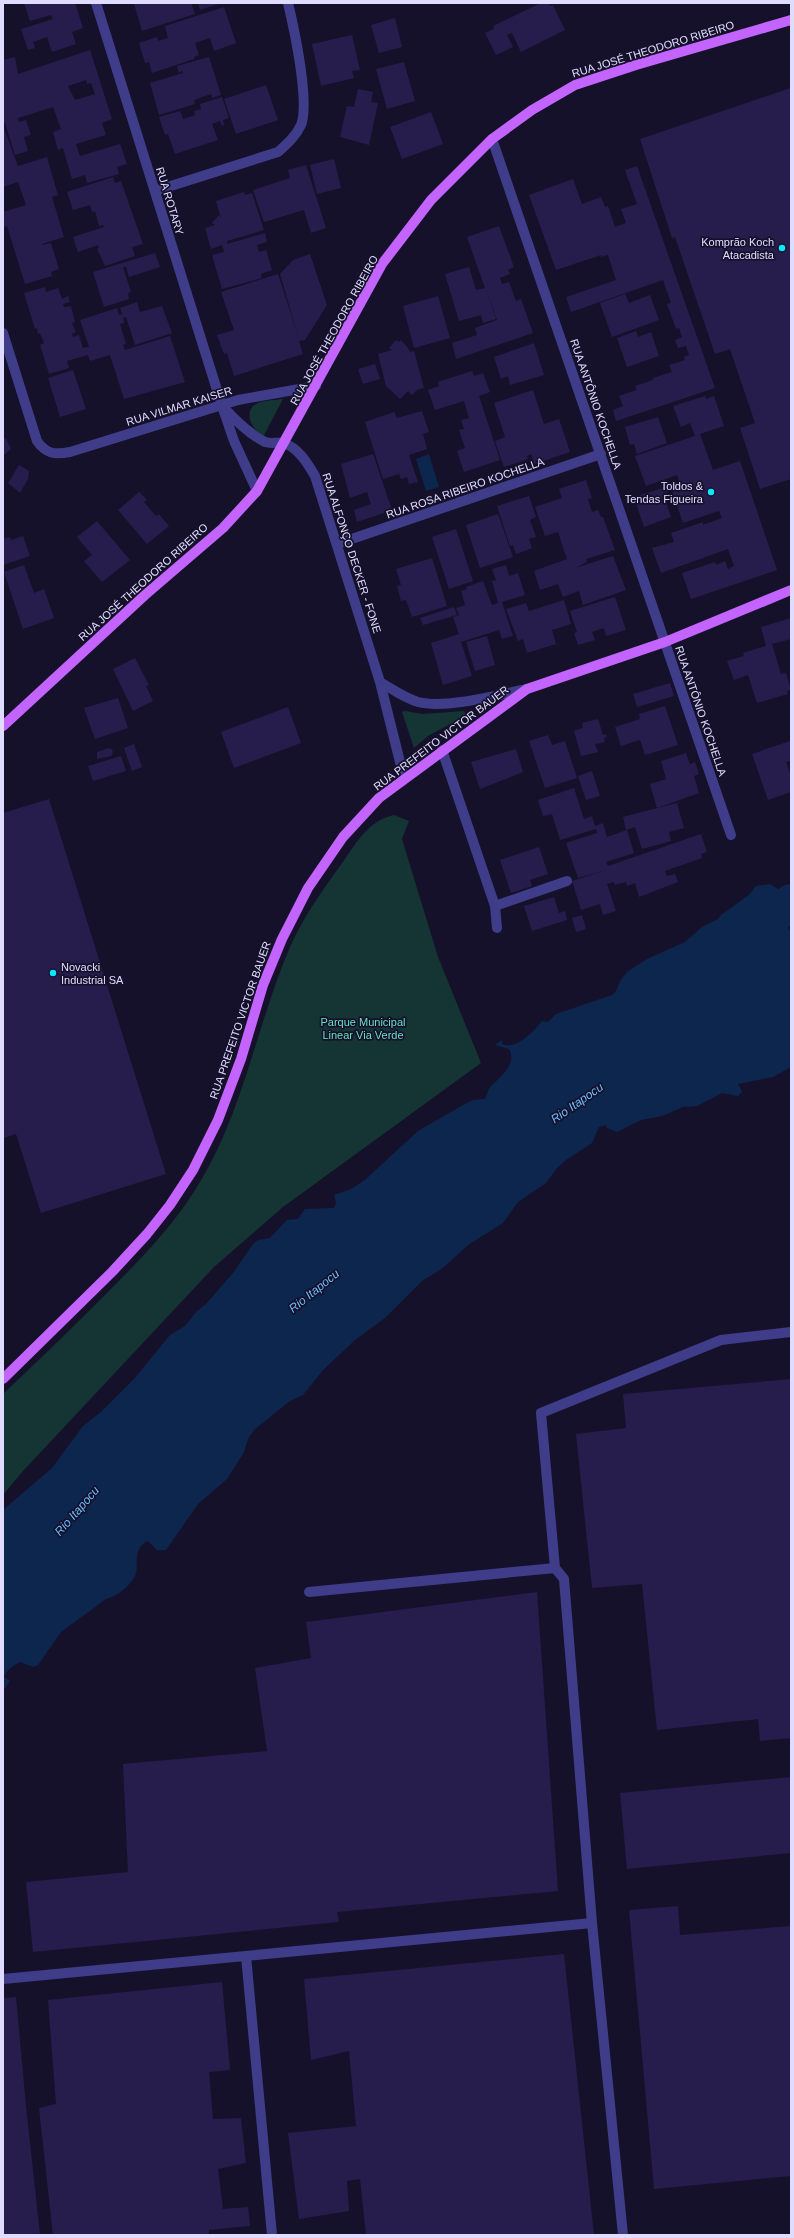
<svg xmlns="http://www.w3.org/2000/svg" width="794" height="2238" viewBox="0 0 794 2238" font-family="Helvetica,sans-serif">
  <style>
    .green { fill: #143534 }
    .water { fill: #0d264e }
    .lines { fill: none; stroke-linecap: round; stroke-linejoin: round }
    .river { stroke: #0d264e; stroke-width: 34 }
    .building { fill: #261d4c; fill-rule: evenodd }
    .minor { stroke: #3f3d8a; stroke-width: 10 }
    .major { stroke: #c364fe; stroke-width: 10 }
    .poi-dot { fill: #09e8fd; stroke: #16112b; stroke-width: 1.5 }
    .labels { text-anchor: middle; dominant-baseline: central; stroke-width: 3.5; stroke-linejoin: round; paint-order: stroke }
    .street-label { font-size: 11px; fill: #e0dcff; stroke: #16112b }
    .poi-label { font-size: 11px; fill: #e0dcff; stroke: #16112b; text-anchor: end }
    .park-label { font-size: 11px; fill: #66e0c1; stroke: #16112b }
    .water-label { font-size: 12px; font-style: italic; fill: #6bbcfe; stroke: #16112b }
  </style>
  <rect width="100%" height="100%" fill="#16112b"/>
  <path class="green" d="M283,399L263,437C253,430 241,411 258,403C265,400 276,400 283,399Z
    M405,711L423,714L464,711L467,715L428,736L414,748L402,712Z
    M394,815L409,821L402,839L438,957L481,1063L283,1207L214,1267L23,1471L3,1495V1394C36,1363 69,1331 101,1299C137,1263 174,1226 200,1182C244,1109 257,1024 290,947C304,915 325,887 345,859C359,839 369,821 394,815Z"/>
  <path class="water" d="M429,454L439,487L426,491L416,459Z
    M770,884L784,893L782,917L790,931L791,939V1067L773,1077L738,1084L742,1092L738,1096L722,1093L697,1106L683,1107L662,1116L641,1120L617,1132L607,1128L606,1125L599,1127L592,1143L566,1160L557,1168L546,1183L518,1202L503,1223L468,1245L443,1268L422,1281L385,1318L355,1340L323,1370L303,1395L290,1401L255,1429L249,1437L243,1454L227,1479L198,1504L166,1550H157L148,1541C131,1549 140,1566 135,1576C130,1586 116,1597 106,1599L61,1632L38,1665L33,1667L20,1662C14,1665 6,1670 4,1677L10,1681L3,1691V1510L52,1468L83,1426L101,1412L134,1379L170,1335L185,1326L196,1312L206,1304L233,1273L253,1244L258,1240L270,1238L287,1220L298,1219L305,1209L334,1208L336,1203L334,1195L351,1189L366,1179L418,1131L463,1105L473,1100L485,1099C487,1095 488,1090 490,1087C499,1078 518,1064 509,1049L495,1045L502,1040V1044C516,1051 534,1031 542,1021L548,1022L556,1014L612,995L616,991L620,981L627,972L647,959L685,942L702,927L718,919L721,915L749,895L756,886Z"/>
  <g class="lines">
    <path class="river" d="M750,941L791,901"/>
  </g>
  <path class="building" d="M24,3H75L83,28L72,32L76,44L52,52L47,37L33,42L35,48L28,50L21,29L53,19L51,15L30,21Z
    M137,3H191L195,14L142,31L134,4Z
    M198,3H221L200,10Z
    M541,3H549L550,6L553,5L565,30L521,52L512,33L507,35L513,47L496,55L485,33L494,29L493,26Z
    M224,7L236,43L214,51L210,38L195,43L199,55L194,57V59L152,73L149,62L145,63L139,43L157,37L158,41L168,38L165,26Z
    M395,18L402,47L379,53L371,25Z
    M352,35L360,70L352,71L354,78L321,86L312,44Z
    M90,50L112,119L102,123L106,135L76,144L80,156L120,144L127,164L117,167L119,174L87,183L85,175L72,179L63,148L58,150L53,132L61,129L53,107L18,118L19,122L26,120L31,135L24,137L28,151L15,155L5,123H3V60L15,57L18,74ZM86,80L87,84L91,83L95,94L75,100L68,86Z
    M209,57L221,95L212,98L211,94L194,100L195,104L159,115L150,83L183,73L182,71L179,73L177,66Z
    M404,62L415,101L387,109L376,69Z
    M266,85L278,120L236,134L224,99Z
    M791,88V479L760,489L740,428L755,423L730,349L715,354L675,237L672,238L640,139Z
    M358,89L373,92L371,102L378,103L369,145L340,137L347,106L354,107Z
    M222,97L229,118L223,120L224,125L222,126L220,121L212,124L218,140L175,154L168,134L165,135L159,117L180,111L183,119L195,115L194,111L201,109L200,104Z
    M431,112L443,144L402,159L390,127Z
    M3,126L18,166L47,157L58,195L52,197L64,237L42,244L43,245L51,243L59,269L51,272L52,276L25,284L7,226L3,227V212L26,205L18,182L3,187Z
    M334,159L341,188L317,194L310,165Z
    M306,165L326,228L311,233L304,210L264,222L253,190L290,178L288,170Z
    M637,166L715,388L616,421L613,410L623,406L619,396L637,390L635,386L653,380V378L672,372L669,365L685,360L684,357L689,355L686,346L678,348L675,340L682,337L679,328L676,329L667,304L671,303L663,280L571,312L566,297L616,280L608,255L601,257V255L556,270L529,195L573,179L582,204L601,197L605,207L608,206L615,227L626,223L621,209L637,204L625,170Z
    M113,177L115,183L121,181L143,244L132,247L135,256L105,266L97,249L99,248L98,245L78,252L73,237L104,227L103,225L99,226L95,211L92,212L90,205L73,210L67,192Z
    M244,192L245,195L252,193L264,230L227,241V244L265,233L267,242L257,245L259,252L266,250L272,270L261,274L262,278L222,289L212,255L224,252L222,245L211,249L205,228L215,225L212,223L219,215L221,218L216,201Z
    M499,226L514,267L508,270L510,274L500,278L502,284L509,282L516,301L521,299L533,333L456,359L452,343L477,335L475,328L497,320L486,289L496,319L483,323L481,315L459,321L445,274L469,267L476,290L485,288L467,237Z
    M155,253L160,267L129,277L126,267H123L131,292L128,293L129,299L104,307L93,272Z
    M310,254L327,305L305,340L299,341L303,354L234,376L227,353L224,354L217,335L234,330L221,292L278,274L298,336L280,274L293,260Z
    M45,287L46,292L58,288L62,299L68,296L70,302L63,304L64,307L71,306L75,322L72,323L76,332L72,334L73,337L79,335L83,348L89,347L80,320L117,308L119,315L122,314L120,308L137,302L140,312L162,306L172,333L135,345L126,317L123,318L124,323L120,324L126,344L123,345L125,350L170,336L185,382L124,399L110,355L90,361L88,355L67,361L69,368L49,374L40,345L44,343L40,333L38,334L37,328L35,329L24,293Z
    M625,294L629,303L650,295L659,320L612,337L600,303Z
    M438,296L450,338L414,348L403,306Z
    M636,331L638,337L651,332L659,356L627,367L617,338Z
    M396,340L399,342L401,340L408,348L410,352L414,351L424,388L417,390L412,395L408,391L400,399L386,386L378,354L392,350L389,348Z
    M534,343L544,375L510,385L508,376L501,379L494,357Z
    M375,364L380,379L363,384L358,369Z
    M73,370L86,409L60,417L48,378Z
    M472,371L474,376L483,373L490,392L479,396L500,460L464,472L457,451L465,448L459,430L464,429L461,420L469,418L464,401L435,410L428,390L439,386L438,382Z
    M533,390L544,424L559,419L570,452L534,464L531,454L527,456L528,459L504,467L495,441L505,437L494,403Z
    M705,396L706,399L714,396L724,426L700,434L713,470L740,461L777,570L691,599L682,573L715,562L716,565L725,561L728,569L734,566L728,549L661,573L652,548L674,542L671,533L703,522V525L722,518L719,511L683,523L670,485L679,482L677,475L646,486L635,456L695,436L690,423L681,427L673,406Z
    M422,411L429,432L423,434L427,449L409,455L418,482L409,484L407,477L401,479L399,474L383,479L365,422L394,412L397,418Z
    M658,417L667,443L637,454L634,444L630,445L625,427Z
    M6,438L11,449L3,456V439Z
    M373,454L392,510L357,522L354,510L371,504L367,492L350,498L341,464Z
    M19,465L29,471L28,479L20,493L8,483Z
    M586,480L592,498L588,499L592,512L598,510L601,517H603L615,550L586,559L587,562L575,568L613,556L626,590L583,605L579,591L563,597L558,584L540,590L534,571L567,559L558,532L545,536L535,507L562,498L559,489Z
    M666,487L668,492L663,493L671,517L644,527L634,497Z
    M139,492L147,500L144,502L156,516L159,514L169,526L147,544L118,510Z
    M529,496L536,517L530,520L536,537L529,539L532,548L516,554L513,545L510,546L497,506Z
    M498,514L513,557L480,568L466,525Z
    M97,521L130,560L102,582L84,561L92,555L77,537Z
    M456,529L473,581L449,589L432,537Z
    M23,536L30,556L3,565V539L10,537L11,540Z
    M432,558L447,606L412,617L406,600L401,601L397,586L401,585L396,569Z
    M24,565L34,593L44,589L54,618L23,629L4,572Z
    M506,565L509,576L518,573L525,595L502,602L513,636L502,639L499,630L461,642L472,676L443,685L431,643L459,634L453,617L459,615L456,608L465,605L461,591L467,589L466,587L483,581L492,605L498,603L492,581L496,580L492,569Z
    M615,597L626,630L606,636L604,628L592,632L595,640L578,645L574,633L577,632L570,611Z
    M564,600L571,624L552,630L556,644L527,653L523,639L518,641L506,609L526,603L529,611Z
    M454,607L457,615L423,625L420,618Z
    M791,618V639L772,644L781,674L786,673L791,690L787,691L788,694L757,703L748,675L734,680L727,661L744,656L743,653L766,646L761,627Z
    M487,636L495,665L475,671L466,642Z
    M135,658L149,685L146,686L153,701L133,711L113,669Z
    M670,683L674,696L637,707L633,694Z
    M118,698L128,728L95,739L84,708Z
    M665,706L678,745L645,755L640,740L621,746L615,727L640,719L639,714Z
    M288,707L301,743L234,768L221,732Z
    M598,719L603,735L606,734L607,737L604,738L605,742L595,744L598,752L581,756L574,731L583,728L582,723Z
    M548,735L552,745L565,741L577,778L545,788L529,741Z
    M790,741L791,761L786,762L791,776V792L768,800L752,754Z
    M134,744L142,767L132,771L124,748Z
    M108,748L112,749L113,753L111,756L97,759V752Z
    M516,749L523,772L480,789L471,762Z
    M686,753L690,764L695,762L699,774L694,776L699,793L657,808L650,784L666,779L661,761Z
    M121,756L126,771L93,781L88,766Z
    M592,771L600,796L586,800L578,776Z
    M574,788L584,819L592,816L595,826L603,823L607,837L627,830L634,853L606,862L608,866L701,834L707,852L701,854L702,858L665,871L667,876L675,874L678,882L639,897L635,883L627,886L626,882L615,885L614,882L607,884L616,911L603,915L600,904L581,910L572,881L609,869L578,878L566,843L597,833L596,829L560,840L552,814L543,816L538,800Z
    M49,799L166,1174L41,1213L16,1134L3,1138V813Z
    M677,803L684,828L669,832L671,841L642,849L635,827L626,830L623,817Z
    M539,847L548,874L530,880L532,886L511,893L500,860Z
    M554,897L559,913L565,911L567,920L532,931L524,906Z
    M582,915L586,929L576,932L572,918Z
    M791,1379V1738L760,1741L758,1719L657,1730L642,1584L592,1588L576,1434L626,1428L623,1394Z
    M537,1592L558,1891L337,1912L339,1922L33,1952L26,1882L128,1872L123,1764L267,1751L255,1668L311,1658L306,1622Z
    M791,1777V1853L627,1869L620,1793Z
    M678,1906L680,1935L791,1926V2176L654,2189L629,1910Z
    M564,1954L594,2235H366L360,2179L347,2181L349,2211L299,2219L288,2133L356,2126L349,2051L311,2060L304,1979Z
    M222,1982L230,2070L209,2072L213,2119L241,2118L246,2163L218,2169L223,2209L248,2207L250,2226L209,2230V2235H53L39,2108L56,2104L48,2000Z
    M16,1997L26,2106L40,2235H3V1998Z"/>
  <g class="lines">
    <path class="minor" d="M96,3L222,406L234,441L257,491
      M492,139L731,835
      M155,191L278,152C287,144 296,136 301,125C310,102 294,28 288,3
      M3,333L37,441C46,454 55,455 70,452L238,400L316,386
      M224,408C236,421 249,434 265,442C271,444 277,442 283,443C298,447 308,464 315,476L380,682L404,778
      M337,544L601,454
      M380,682C392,689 404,698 418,702C447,709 497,695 527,689
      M442,750L495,906L497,928
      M495,906L567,881
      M555,1568L541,1413L721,1340L791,1332
      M309,1592L555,1568L564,1579L592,1923L623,2235
      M246,1956L272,2235
      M3,1979L592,1923"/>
    <path class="major" d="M3,726L145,595L223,528L257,491L382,264L431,200L492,139L532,110L575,85L636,65L791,20
      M3,1379L112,1272L147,1234L170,1205L193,1170L218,1120L241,1059L263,985L282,939L308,888L343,837L379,798L527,689L665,642L791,590"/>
  </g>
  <g class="poi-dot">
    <circle cx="782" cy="248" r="4"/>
    <circle cx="711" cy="492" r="4"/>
    <circle cx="53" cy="973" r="4"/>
  </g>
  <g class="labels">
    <g class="street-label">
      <text transform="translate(653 49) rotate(-17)">RUA JOSÉ THEODORO RIBEIRO</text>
      <text transform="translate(170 201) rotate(73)">RUA ROTARY</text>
      <text transform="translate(334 330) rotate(-61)">RUA JOSÉ THEODORO RIBEIRO</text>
      <text transform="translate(596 404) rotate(71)">RUA ANTÔNIO KOCHELLA</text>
      <text transform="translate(179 406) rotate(-17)">RUA VILMAR KAISER</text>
      <text transform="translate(465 488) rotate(-19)">RUA ROSA RIBEIRO KOCHELLA</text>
      <text transform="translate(352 553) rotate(72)">RUA ALFONÇO DECKER - FONE</text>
      <text transform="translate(143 582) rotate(-42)">RUA JOSÉ THEODORO RIBEIRO</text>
      <text transform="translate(701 711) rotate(71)">RUA ANTÔNIO KOCHELLA</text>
      <text transform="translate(441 738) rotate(-37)">RUA PREFEITO VICTOR BAUER</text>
      <text transform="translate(240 1020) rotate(-71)">RUA PREFEITO VICTOR BAUER</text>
    </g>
    <g class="poi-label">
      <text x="774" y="242">Komprão Koch<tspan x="774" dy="13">Atacadista</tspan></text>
      <text x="703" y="486">Toldos &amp;<tspan x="703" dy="13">Tendas Figueira</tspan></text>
      <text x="61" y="967" text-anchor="start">Novacki<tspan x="61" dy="13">Industrial SA</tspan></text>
    </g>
    <g class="park-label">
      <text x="363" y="1022">Parque Municipal<tspan x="363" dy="13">Linear Via Verde</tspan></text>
    </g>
    <g class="water-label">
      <text transform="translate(577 1103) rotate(-35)">Rio Itapocu</text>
      <text transform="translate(314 1291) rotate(-39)">Rio Itapocu</text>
      <text transform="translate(77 1511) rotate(-49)">Rio Itapocu</text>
    </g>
  </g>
  <rect width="794" height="2238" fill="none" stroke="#e0dcff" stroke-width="8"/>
</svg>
